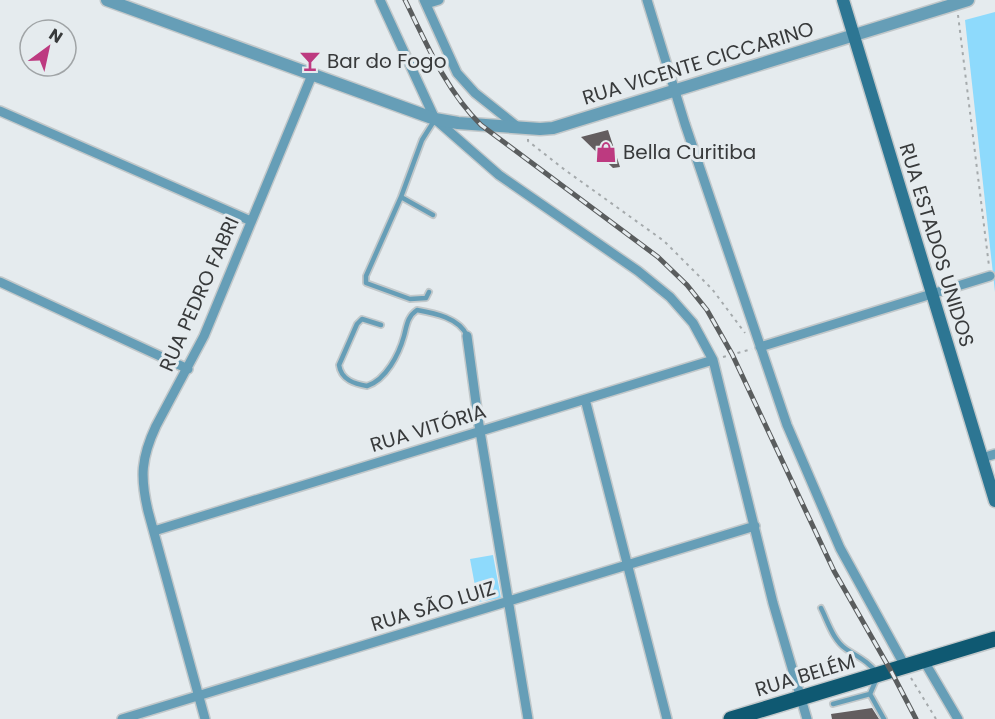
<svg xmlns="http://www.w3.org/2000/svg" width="995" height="719" viewBox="0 0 995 719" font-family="Poppins,sans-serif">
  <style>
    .green { fill: #8edafc }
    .building { fill: #635d5f }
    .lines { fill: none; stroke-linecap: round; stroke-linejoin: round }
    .service-casing { stroke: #c2c8ca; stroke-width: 8 }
    .minor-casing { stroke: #c2c8ca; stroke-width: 12 }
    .tertiary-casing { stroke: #c2c8ca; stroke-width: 15 }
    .secondary-casing { stroke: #c2c8ca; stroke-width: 15 }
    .primary-casing { stroke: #c2c8ca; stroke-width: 18 }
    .path { stroke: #a5aaac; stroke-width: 2; stroke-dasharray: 3 4.5; stroke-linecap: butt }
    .service { stroke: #669eb7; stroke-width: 4.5 }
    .minor { stroke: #669eb7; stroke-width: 9 }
    .tertiary { stroke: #669eb7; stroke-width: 12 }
    .secondary { stroke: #2d7693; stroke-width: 12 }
    .primary { stroke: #0f5972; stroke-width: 15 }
    .rail-casing { stroke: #5a5d5e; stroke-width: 5 }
    .rail { stroke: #e5ebee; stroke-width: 3; stroke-dasharray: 9; stroke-linecap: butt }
    .labels { text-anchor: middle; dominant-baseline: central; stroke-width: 6; stroke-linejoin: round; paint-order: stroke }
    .poi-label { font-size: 20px; fill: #383a3b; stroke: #e5ebee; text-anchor: start }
    .street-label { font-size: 20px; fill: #383a3b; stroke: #e5ebee }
  </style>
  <rect width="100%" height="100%" fill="#e5ebee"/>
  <path class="green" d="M995,12V292L965,20Z
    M493,555L501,598L478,602L470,559Z"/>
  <path class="building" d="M373,55L390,61L375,69L369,67Z
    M608,130L620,167L613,168L581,137Z
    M872,708L879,719H832L831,714Z"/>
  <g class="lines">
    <defs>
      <path id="service" d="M401,197L366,276V283L410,299L426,298L429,292
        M433,215L401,197L422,140L434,121
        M381,325L362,319L357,324L339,365C341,380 355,384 367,386C386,380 399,354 404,336C407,325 407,317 417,310C434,313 460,318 467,336
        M821,608C828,622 833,640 846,649C858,657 868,661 877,673
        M870,694L876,680
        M870,694L884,719
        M833,704L870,694"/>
      <path id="minor" d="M380,0L435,119L499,175L638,271L670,297L693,323L713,360L773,603L807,719
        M424,0L457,73L475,93L519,128
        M647,0L685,124L787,425L840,548L905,666
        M426,4L439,0
        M0,111L251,221
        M0,282L188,369
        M467,336L479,425L528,719
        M760,347L990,276
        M585,399L667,719
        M982,458L995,454
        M154,531L713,360
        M924,661L958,719
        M122,719L755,526
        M205,719L148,511C140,477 141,458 156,426L204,336L312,75"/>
      <path id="tertiary" d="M107,0L435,119L458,123L540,129L553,128L968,0"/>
      <path id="secondary" d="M843,0L995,501"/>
      <path id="primary" d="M731,719L995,639"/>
    </defs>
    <use href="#service" class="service-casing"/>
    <use href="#minor" class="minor-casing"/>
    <use href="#tertiary" class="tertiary-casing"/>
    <use href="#secondary" class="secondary-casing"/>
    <use href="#primary" class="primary-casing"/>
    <path class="path" d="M958,15L989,266
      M528,139V141L565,170L664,241L712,289L745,333
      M723,357L752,349
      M911,678L936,719"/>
    <use href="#service" class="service"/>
    <use href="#minor" class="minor"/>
    <use href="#tertiary" class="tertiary"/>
    <use href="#secondary" class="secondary"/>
    <use href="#primary" class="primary"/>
    <defs>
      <path id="rail" d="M405,0C427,45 446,90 481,125L658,257L687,285L707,310L732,354L834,571L891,671L916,719"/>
    </defs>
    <use href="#rail" class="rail-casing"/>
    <use href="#rail" class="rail"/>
  </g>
  <defs>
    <symbol id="bar-bare" viewBox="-9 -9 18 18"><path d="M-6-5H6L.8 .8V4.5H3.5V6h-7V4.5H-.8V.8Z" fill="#bd3a80" stroke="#e5ebee" stroke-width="2.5" paint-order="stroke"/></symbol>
    <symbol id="shop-bare" viewBox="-9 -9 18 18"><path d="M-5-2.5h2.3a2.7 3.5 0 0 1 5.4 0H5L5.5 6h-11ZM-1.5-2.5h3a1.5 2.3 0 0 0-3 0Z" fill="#bd3a80" stroke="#e5ebee" stroke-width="2.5" paint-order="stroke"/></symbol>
  </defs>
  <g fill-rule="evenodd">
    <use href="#bar-bare" x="295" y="46" width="30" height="30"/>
    <use href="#shop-bare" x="591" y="137" width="30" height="30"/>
  </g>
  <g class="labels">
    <g class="poi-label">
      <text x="327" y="61">Bar do Fogo</text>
      <text x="623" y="152">Bella Curitiba</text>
    </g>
    <g class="street-label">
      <text transform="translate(698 63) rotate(-17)">RUA VICENTE CICCARINO</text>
      <text transform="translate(937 245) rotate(73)">RUA ESTADOS UNIDOS</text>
      <text transform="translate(199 294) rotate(-66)">RUA PEDRO FABRI</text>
      <text transform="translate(428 428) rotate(-17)">RUA VITÓRIA</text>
      <text transform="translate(433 606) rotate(-17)">RUA SÃO LUIZ</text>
      <text transform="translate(805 675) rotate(-17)">RUA BELÉM</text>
    </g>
  </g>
  <g transform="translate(48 48) rotate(33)"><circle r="28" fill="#e5ebee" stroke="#a0a4a6" stroke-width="1.5"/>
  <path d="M0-4.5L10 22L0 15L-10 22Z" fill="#bd3a80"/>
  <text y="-9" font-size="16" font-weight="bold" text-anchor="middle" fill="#383a3b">N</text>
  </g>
</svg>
